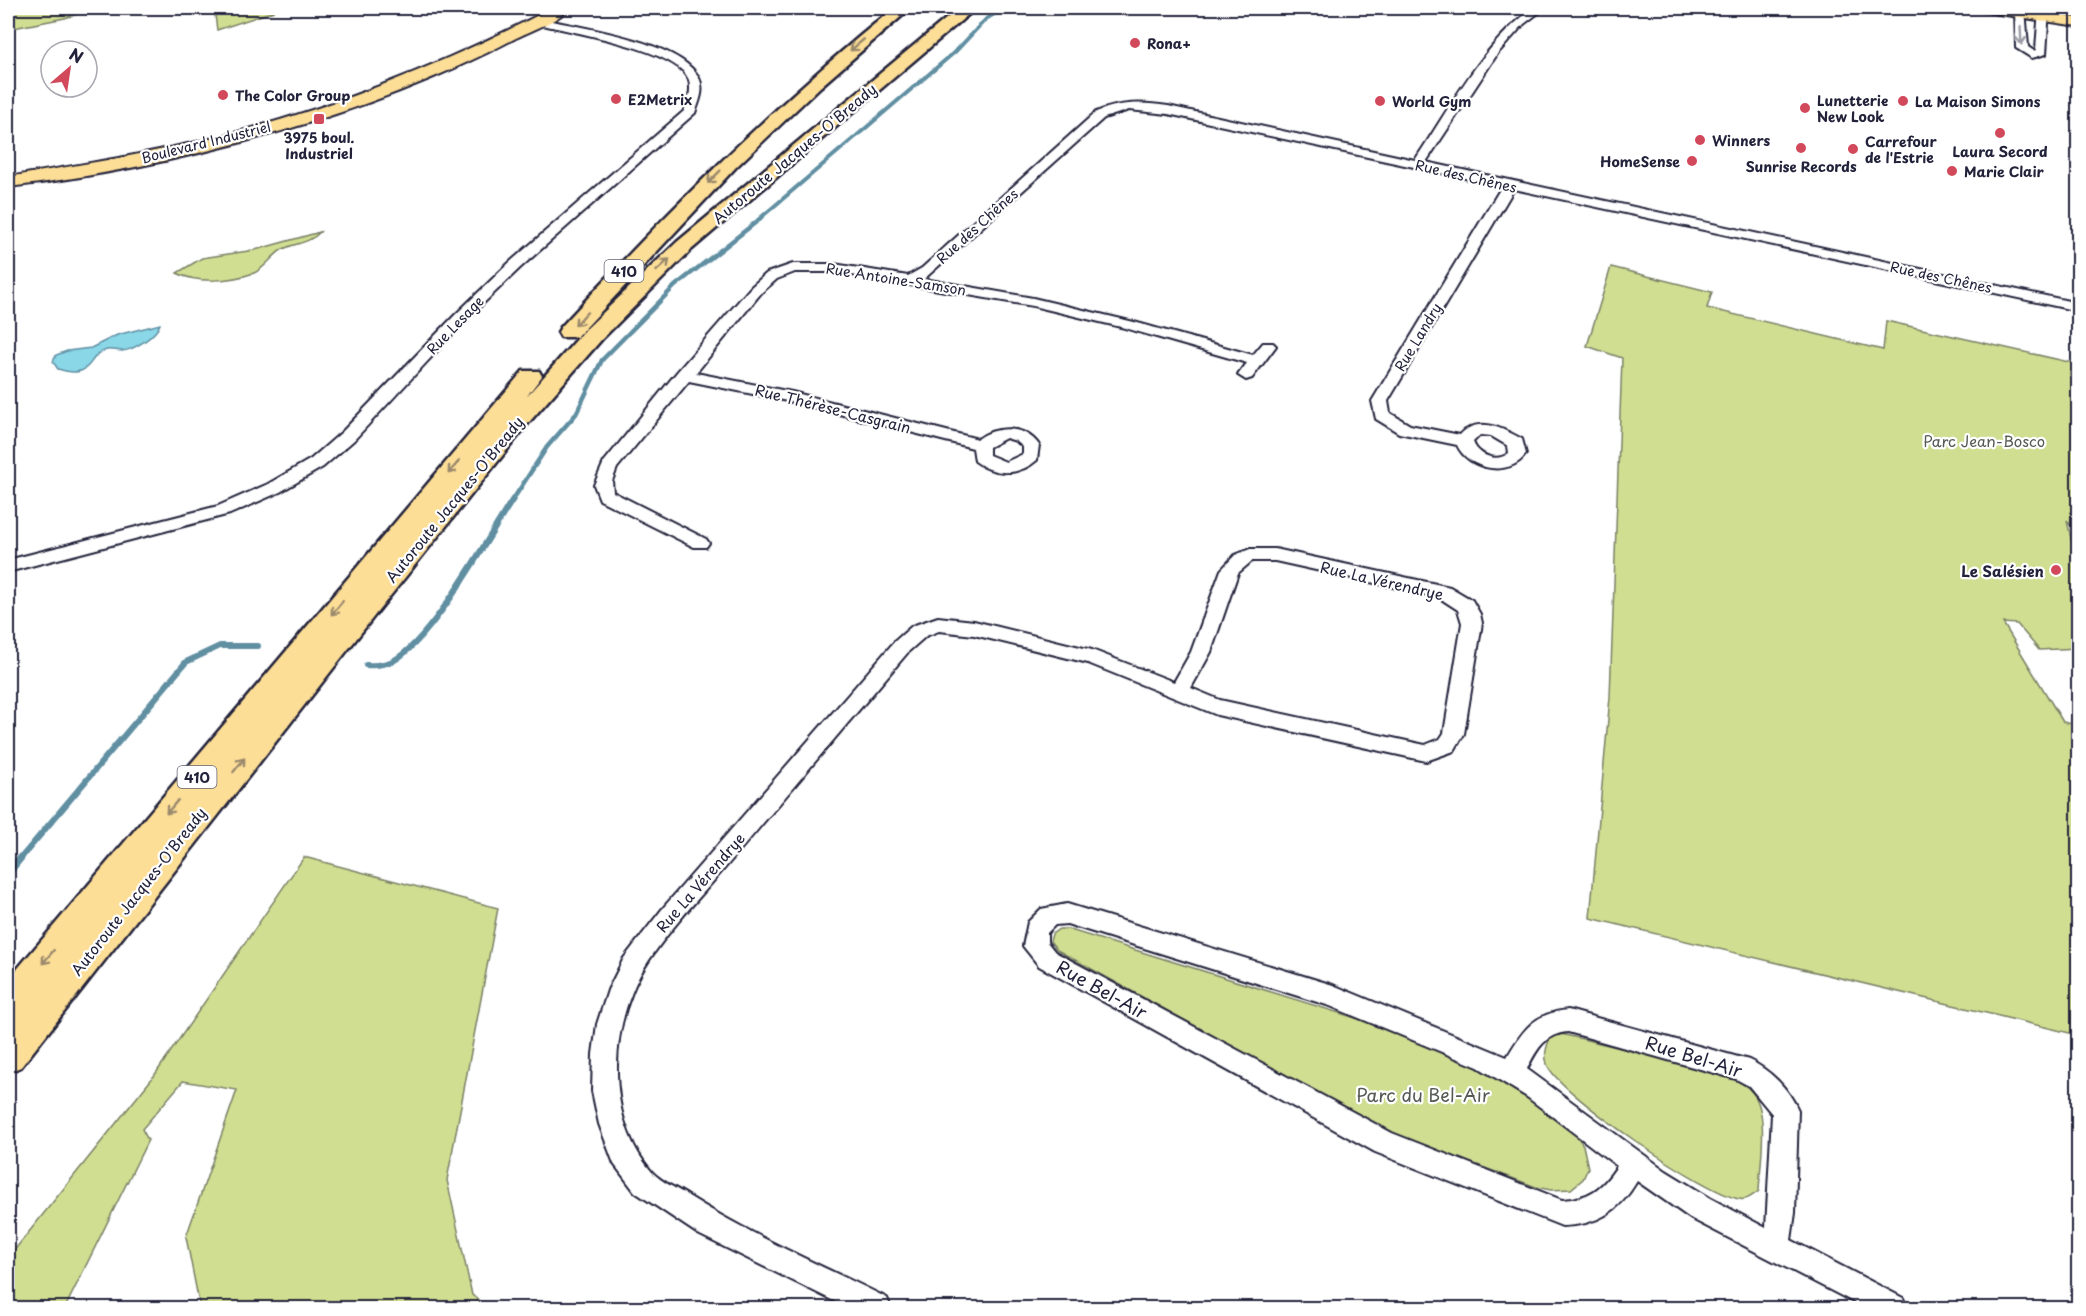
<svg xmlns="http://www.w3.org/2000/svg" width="2086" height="1316" viewBox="0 0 2086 1316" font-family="'Playpen Sans',sans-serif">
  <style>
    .green { fill: #d0de91; stroke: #798066; stroke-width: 1.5 }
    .water { fill: #89d7e7; stroke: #608fa2; stroke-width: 1.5 }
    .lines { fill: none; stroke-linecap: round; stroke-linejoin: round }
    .stream-far3 { stroke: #608fa2; stroke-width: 4 }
    .stream-far2 { stroke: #608fa2; stroke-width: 4.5 }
    .stream-far1 { stroke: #608fa2; stroke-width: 6 }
    .stream { stroke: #608fa2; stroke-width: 8 }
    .minor-casing { stroke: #22223b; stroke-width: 4 }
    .major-casing { stroke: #22223b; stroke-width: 4 }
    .highway-casing { stroke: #22223b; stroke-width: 5 }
    .minor { fill: #fff; fill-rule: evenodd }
    .major { fill: #fdde96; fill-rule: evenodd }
    .highway { fill: #fdde96; fill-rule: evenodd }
    .oneway { stroke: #9c9ca7 }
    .oneway2 { stroke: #9a896d }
    .poi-dot { fill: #d1495b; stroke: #fff; stroke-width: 2 }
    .labels { text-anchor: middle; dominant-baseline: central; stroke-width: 4.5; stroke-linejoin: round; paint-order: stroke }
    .far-poi-label { font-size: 14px; font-weight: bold; fill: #22223b; stroke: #fff; text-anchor: start }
    .far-street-label { font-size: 14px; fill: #22223b; stroke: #fff }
    .shield { fill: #fff; stroke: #646476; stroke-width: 1.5 }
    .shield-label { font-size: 14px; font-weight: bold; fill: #22223b }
    .street-label { font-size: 15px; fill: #22223b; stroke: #fff }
    .park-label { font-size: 15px; fill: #565a55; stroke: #fff }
    .poi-label { font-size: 15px; font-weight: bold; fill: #22223b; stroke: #fff; text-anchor: end }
    .near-street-label { font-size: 18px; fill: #22223b; stroke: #fff }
    .near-park-label { font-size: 18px; fill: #565a55; stroke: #fff }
  </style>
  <rect width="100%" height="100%" fill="#fff"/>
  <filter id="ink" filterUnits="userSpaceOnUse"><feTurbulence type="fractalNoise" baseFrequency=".0167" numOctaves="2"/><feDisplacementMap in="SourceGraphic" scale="12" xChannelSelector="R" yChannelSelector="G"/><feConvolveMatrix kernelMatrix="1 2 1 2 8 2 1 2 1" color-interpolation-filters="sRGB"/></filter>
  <g filter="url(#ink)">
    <path class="green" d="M8,8H95L65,18L8,29Z
      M202,8H248L274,11L217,30L215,15Z
      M320,232C310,243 296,243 283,249C272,255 266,268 254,273C231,281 197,284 177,273L202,258L255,250Z
      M1611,267L1712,292L1707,308L1883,350L1886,321L2078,364V537L2067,520L2078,571V648L2039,650L2017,624L2003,623L2063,722L2078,725V1035L1590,918L1610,697L1622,358L1587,346Z
      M304,857L498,908L447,1180L472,1295L489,1308H200L186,1237L237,1090L183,1081L142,1129L148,1140L65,1308H8V1258L154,1076Z
      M1059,929H1067L1362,1020L1489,1071L1573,1130L1583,1145L1588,1168L1583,1179L1571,1189L1551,1190L1536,1187L1402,1137L1366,1120L1057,950L1050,941L1052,934Z
      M1561,1034L1715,1070C1728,1076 1742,1081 1751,1091C1770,1110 1760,1164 1759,1191C1753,1195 1747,1201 1739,1199C1707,1194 1557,1093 1547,1064C1544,1054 1546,1048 1550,1038Z"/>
    <path class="water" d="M160,324C156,336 134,350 122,351C117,351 112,349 107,350C86,354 95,381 58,369L53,362L56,355L67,351L91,348L117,335Z"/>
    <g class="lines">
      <path class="stream-far3" d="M758,220L956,51L986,19L1004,8"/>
      <path class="stream-far2" d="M512,501L547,447L576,414L602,360L675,286L760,219"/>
      <path class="stream-far1" d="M366,665C376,666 383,665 393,661C433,639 486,540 513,499
        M20,859L186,662L220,646H258"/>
      <path class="stream" d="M8,873L21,857"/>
      <defs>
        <path id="minor" d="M1534,8H1545L1524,24L1498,53L1426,162L2078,303V311L1514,189L1388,401L1390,413L1410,425L1460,435C1478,415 1503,429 1522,439L1526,454C1510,478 1468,470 1457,445L1399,433L1376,419L1372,401L1502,186L1168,114L1129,110L1104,118L924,279L1033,298L1134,322L1253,355L1263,343H1273L1276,346L1252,378L1246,380L1238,375L1247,363L1125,328L1033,306L834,272H795L777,279L761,293L696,373L792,392L978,439C996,425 1025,425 1039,445L1037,460C1019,476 994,476 975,461L973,448L792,402L689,381L617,468L612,481L613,492L706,539L709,543L706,547H694L600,500L594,485L604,462L677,372L751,287L767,273L793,264H834L908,276L922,268L1096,112C1120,102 1142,102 1168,106L1415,160C1450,108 1482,44 1534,8ZM1480,435L1491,436L1508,446L1509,453C1497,463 1478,456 1473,442ZM1006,438L1016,441L1023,447V454L1006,462L989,455V447Z
          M2015,8H2025L2028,47L2034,51L2036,50L2039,8H2049L2046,54L2032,58L2016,48Z
          M538,18C577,27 681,41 699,78C705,89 699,102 695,113L520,268L466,320L354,440L323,467L280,492L230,514L8,572V560L218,506L268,484L311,459L342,432L456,314L510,262L684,111C688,101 692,91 689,80C679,49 565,31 534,23L533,21Z
          M1250,549H1275L1450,587L1472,600L1480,614L1482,623L1464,734L1454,751L1426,761L1217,715L1088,663L974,635L939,631L926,636L909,651C847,724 786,796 724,869C695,903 648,951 632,992C609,1048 610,1124 652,1172C661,1182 678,1189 690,1197C752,1236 821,1265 887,1298L891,1308H848L698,1234L635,1192L614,1164L599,1124L592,1091L593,1054L597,1024L608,990L624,958L663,908L895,641L912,626L938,617L974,621L1092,650L1174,682L1191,652L1221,570L1235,555ZM1252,561H1275L1438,597L1458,610L1462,623L1444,733L1440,739L1425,745L1220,700L1191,688L1211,652L1238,573Z
          M1067,904L1333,985L1507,1057C1523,1030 1534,1013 1568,1010L1749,1060C1770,1070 1788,1088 1798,1110L1795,1213L1791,1240L1903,1298L1907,1308H1865L1690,1218L1637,1181C1619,1212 1597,1225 1562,1226L1375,1152L1039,966L1023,946L1028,922L1041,909ZM1067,924L1330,1006L1478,1067L1527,1097L1617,1166C1602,1189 1590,1198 1562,1200L1392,1133L1055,952L1047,942V933L1055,925ZM1568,1032L1736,1079L1749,1086L1772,1114L1766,1228L1710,1198L1666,1171L1527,1069C1537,1049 1545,1034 1568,1032Z"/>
        <path id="major" d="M552,8H569C557,22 530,31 514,39C370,116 169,169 8,187V177C78,165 148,154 218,137C335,108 446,63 552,8Z
          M1979,8H2011L2078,18V26L1986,12Z"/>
        <path id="highway" d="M894,8H911L820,87L736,167L577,337H561L558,332L561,327C666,213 774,105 894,8Z
          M959,8H976L691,250L602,339L531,420L375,615L21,1067L8,1072V1028L14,1020L8,1022V980L523,371H539L542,376L526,397L586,329L677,242Z"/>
      </defs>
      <use href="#minor" class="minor-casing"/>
      <use href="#major" class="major-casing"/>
      <use href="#highway" class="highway-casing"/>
      <use href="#minor" class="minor"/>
      <use href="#major" class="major"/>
      <use href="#highway" class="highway"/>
    </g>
    <defs><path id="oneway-shaft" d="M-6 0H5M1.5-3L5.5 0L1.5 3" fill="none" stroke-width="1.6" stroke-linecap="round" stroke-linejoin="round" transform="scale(1.5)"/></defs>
    <use class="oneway" href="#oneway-shaft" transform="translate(2021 36) rotate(87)"/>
    <g class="oneway2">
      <use href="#oneway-shaft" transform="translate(857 45) rotate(140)"/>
      <use href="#oneway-shaft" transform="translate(714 177) rotate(135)"/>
      <use href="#oneway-shaft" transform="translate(663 265) rotate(-42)"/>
      <use href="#oneway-shaft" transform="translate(581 319) rotate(132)"/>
      <use href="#oneway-shaft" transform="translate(454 467) rotate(130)"/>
      <use href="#oneway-shaft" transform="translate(337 608) rotate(130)"/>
      <use href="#oneway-shaft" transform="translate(239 765) rotate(-51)"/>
      <use href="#oneway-shaft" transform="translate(172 807) rotate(130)"/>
      <use href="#oneway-shaft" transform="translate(48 957) rotate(130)"/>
    </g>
  </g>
  <g class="poi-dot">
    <circle cx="1135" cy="43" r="6"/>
    <circle cx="223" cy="95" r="6"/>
    <circle cx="616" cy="99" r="6"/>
    <circle cx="1380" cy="101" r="6"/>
    <circle cx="1903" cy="101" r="6"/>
    <circle cx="1805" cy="108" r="6"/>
    <rect x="313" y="113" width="12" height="12" rx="3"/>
    <circle cx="2000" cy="133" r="6"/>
    <circle cx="1700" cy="140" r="6"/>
    <circle cx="1801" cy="148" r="6"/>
    <circle cx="1853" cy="149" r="6"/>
    <circle cx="1692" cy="161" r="6"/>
    <circle cx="1952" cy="171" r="6"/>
    <circle cx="2056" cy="570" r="6"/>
  </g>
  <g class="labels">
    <g class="far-poi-label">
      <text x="1147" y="43">Rona+</text>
      <text x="235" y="95">The Color Group</text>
      <text x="628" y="99">E2Metrix</text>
      <text x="1817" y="100">Lunetterie<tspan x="1817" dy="16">New Look</tspan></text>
      <text x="1392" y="101">World Gym</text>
      <text x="1915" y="101">La Maison Simons</text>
      <text x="319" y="137" text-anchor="middle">3975 boul.<tspan x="319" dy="16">Industriel</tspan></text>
      <text x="1712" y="140">Winners</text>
      <text x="1865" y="141">Carrefour<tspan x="1865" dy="16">de l'Estrie</tspan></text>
      <text x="2000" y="151" text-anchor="middle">Laura Secord</text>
      <text x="1680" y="161" text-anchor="end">HomeSense</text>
      <text x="1801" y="166" text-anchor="middle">Sunrise Records</text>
      <text x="1964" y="171">Marie Clair</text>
    </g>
    <g class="far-street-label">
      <text transform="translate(206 142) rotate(-14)">Boulevard Industriel</text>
      <text transform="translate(1466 176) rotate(13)">Rue des Chênes</text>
      <text transform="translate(977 226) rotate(-42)">Rue des Chênes</text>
      <text transform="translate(1941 277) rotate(12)">Rue des Chênes</text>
      <text transform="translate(896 279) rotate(9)">Rue Antoine-Samson</text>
      <text transform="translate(455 325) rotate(-46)">Rue Lesage</text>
      <text transform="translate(1418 337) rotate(-59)">Rue Landry</text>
    </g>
    <g class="shield">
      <rect x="604.5" y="260" width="39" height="22" rx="4.5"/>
      <rect x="177.5" y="766" width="39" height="22" rx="4.5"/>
    </g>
    <g class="shield-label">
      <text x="624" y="271">410</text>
      <text x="197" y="777">410</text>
    </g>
    <g class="street-label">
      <text transform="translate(794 153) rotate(-40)">Autoroute Jacques-O'Bready</text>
      <text transform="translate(833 408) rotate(14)">Rue Thérèse-Casgrain</text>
      <text transform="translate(454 499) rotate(-51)">Autoroute Jacques-O'Bready</text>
      <text transform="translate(1382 580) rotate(13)">Rue La Vérendrye</text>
      <text transform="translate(700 882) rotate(-49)">Rue La Vérendrye</text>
      <text transform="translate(138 891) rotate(-52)">Autoroute Jacques-O'Bready</text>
    </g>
    <g class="park-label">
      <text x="1984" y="440">Parc Jean-Bosco</text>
    </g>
    <g class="poi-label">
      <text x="2044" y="570">Le Salésien</text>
    </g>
    <g class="near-street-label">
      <text transform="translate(1102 989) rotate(29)">Rue Bel-Air</text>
      <text transform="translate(1694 1056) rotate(17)">Rue Bel-Air</text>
    </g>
    <g class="near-park-label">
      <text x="1423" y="1094">Parc du Bel-Air</text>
    </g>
  </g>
  <rect width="2086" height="1316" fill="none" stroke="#fff" stroke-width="30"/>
  <rect x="15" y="15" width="2056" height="1286" fill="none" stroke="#22223b" stroke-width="2" filter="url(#ink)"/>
  <g transform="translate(69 69) rotate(29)"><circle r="28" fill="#ffffff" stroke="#a7a7b1" stroke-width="1.5"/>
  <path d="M0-4.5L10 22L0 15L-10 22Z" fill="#d1495b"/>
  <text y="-9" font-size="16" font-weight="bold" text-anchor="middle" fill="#22223b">N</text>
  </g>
</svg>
